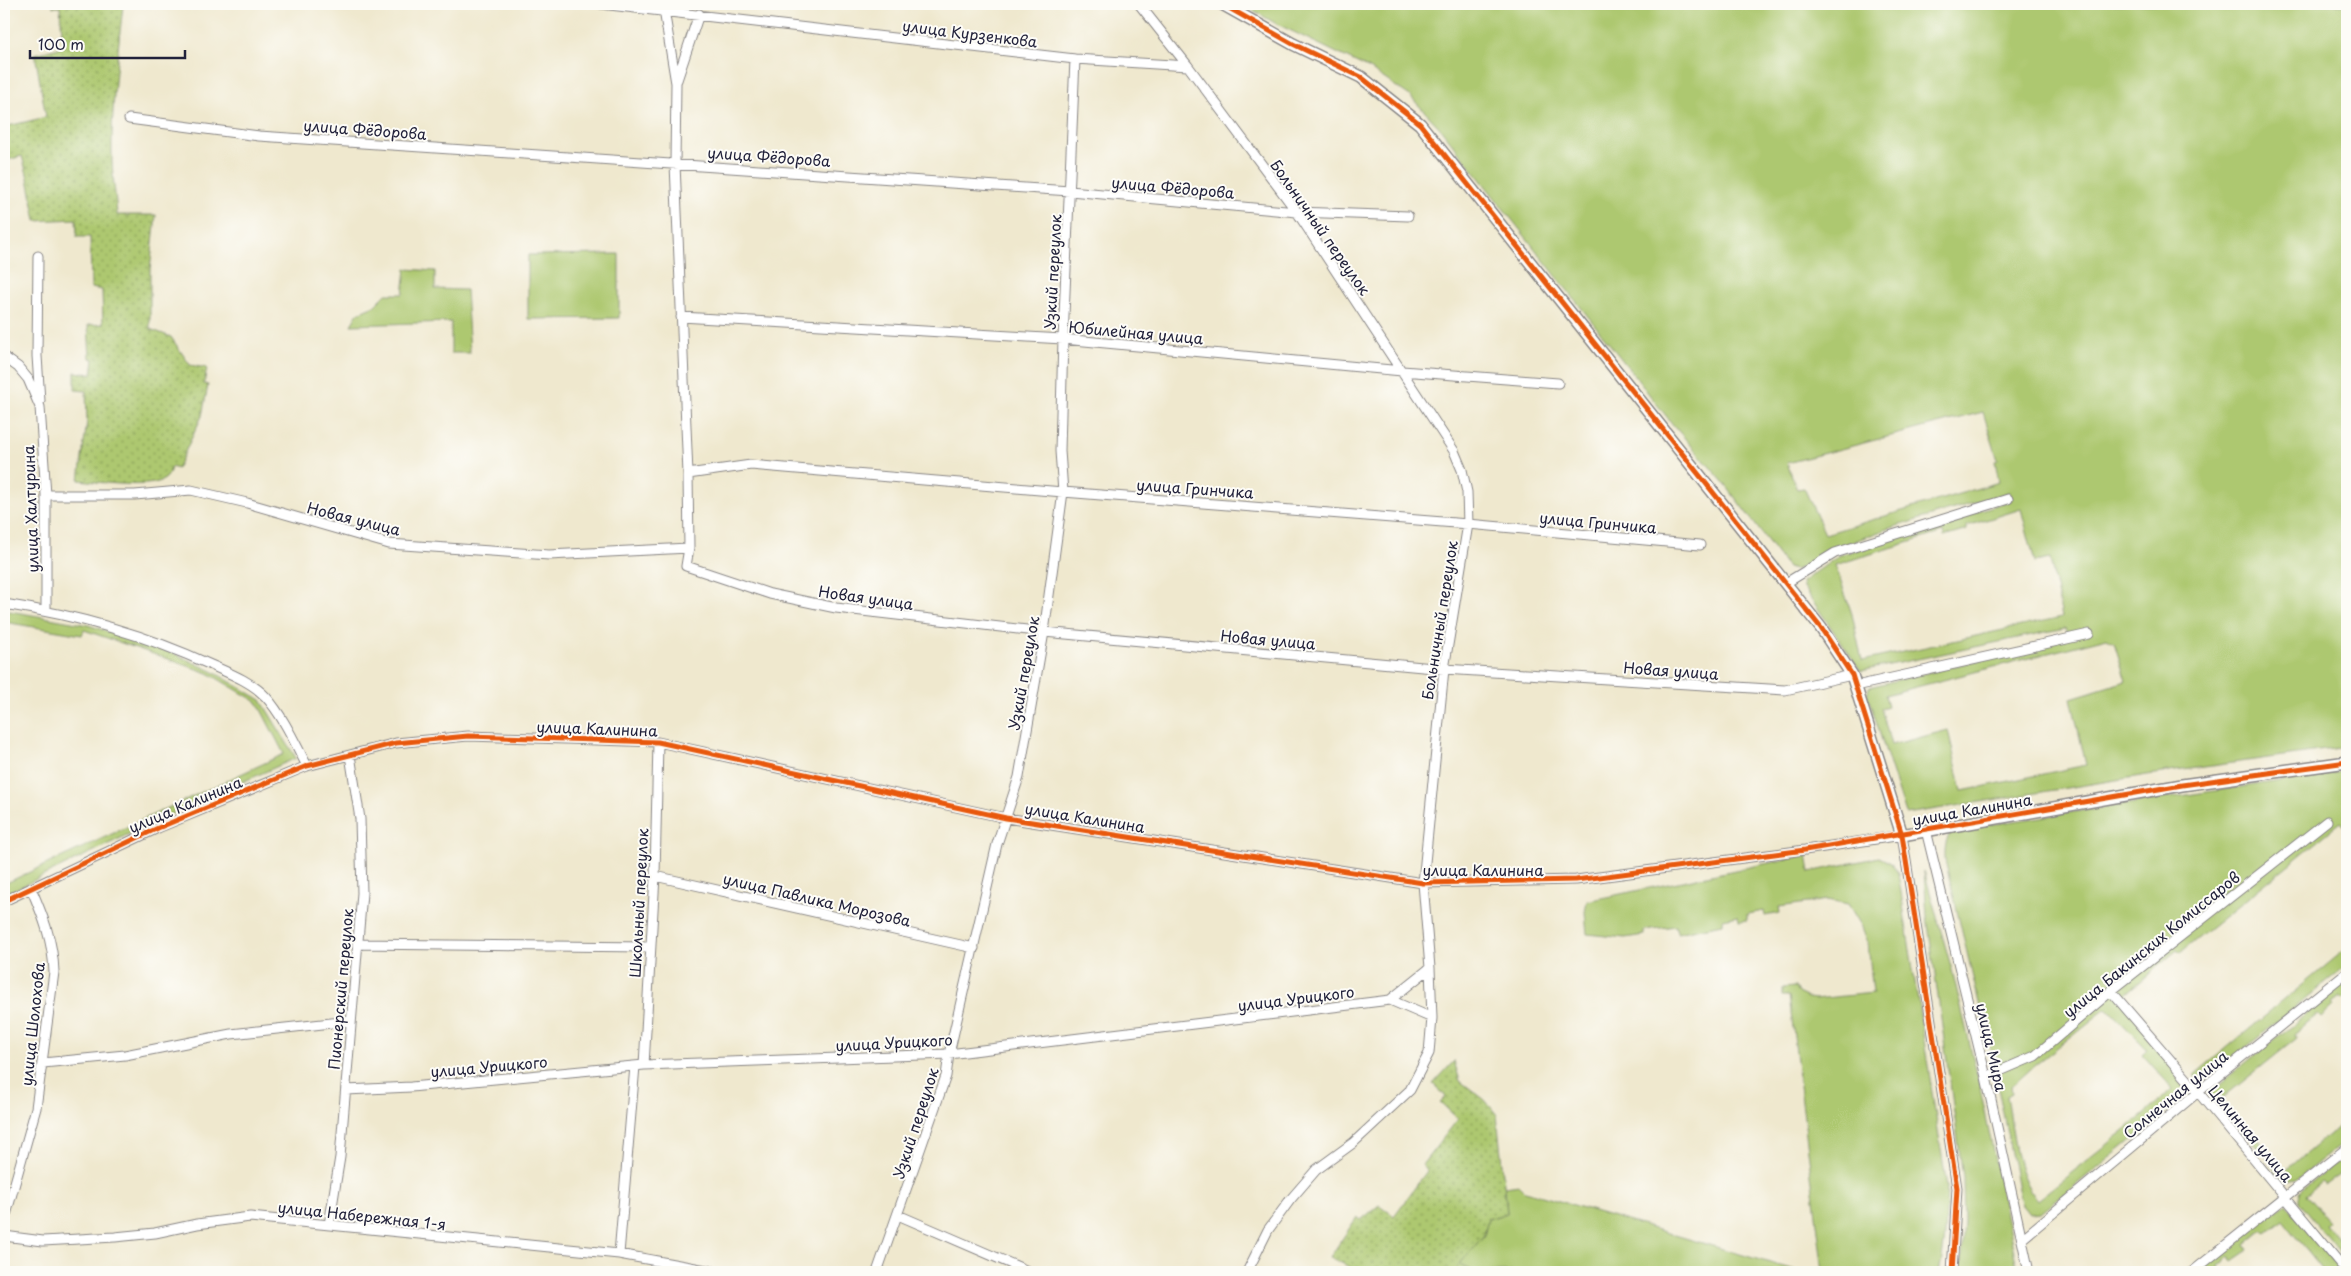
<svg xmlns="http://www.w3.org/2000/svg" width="2351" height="1276" viewBox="0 0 2351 1276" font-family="'Playpen Sans',sans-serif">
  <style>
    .grass { fill: #adc86f; stroke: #687555; fill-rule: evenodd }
    .park { fill: url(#park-dots); stroke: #687555 }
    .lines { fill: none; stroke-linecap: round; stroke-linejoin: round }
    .minor-casing { stroke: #888584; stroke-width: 11 }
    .tertiary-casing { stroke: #888584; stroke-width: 14 }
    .minor { stroke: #fff; stroke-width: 9 }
    .tertiary { stroke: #fff; stroke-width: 11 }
    .cycleway-casing { stroke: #fdfcf7; stroke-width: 8 }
    .cycleway { stroke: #e8590c; stroke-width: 5 }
    .labels { text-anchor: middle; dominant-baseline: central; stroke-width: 4; stroke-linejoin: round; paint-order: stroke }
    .street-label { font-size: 15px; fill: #22223b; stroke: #fdfcf7 }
  </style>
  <defs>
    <pattern id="park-dots" width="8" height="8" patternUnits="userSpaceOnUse" patternTransform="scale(1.25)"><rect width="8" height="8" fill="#adc86f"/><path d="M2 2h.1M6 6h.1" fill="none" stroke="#8ca25c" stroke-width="1.8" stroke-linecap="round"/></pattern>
  </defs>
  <rect width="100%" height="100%" fill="#fdfcf7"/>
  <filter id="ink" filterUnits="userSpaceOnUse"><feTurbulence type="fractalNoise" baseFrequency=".02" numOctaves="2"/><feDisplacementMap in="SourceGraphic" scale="10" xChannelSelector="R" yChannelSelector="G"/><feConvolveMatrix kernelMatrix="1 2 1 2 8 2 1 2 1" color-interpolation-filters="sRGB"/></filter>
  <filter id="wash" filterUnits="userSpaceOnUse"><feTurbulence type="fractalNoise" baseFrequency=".0096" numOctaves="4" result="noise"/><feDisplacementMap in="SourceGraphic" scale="20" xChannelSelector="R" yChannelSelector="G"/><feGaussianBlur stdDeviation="1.12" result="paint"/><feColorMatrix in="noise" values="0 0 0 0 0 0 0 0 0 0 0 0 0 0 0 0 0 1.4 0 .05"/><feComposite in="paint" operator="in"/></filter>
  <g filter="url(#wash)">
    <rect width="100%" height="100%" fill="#efe8ce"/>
    <path class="grass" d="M1242,4H2347V747L2147,775L1906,814L1867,694L1869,687L2069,638L2065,628L1861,671L1803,587L1802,582L1840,555L2012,500L2010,492L1887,529L1844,545L1802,567L1795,570L1788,568L1724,483L1674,426L1440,128L1410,96L1370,69L1275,23ZM1983,412L1998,460L1995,461L1999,482L1825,534L1804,488L1797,489L1787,463ZM2021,509L2035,562L2050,559L2062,617L1862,661L1852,614L1835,565L1943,532L1944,537L1967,530V526ZM2107,638L2114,642L2126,681L2071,698L2086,765L1962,791L1948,730L1891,745L1881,708L1888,706L1885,695Z
      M619,254V318L528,319V255Z
      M406,269L435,271V289L466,290L470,353H451V322L351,325L358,313L374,306L386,294H403Z
      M4,610L88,625L173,653L212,671L261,700L296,758L158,820L10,892L5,891L4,884L284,754L257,702L208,673L84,630L82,635L4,622Z
      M2347,771V829L2341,822L2180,953L2177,950L2127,993L2122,999L2187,1083L2188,1092L2186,1096L2041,1213L2029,1214L2021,1204L1993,1062L1945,860C1945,849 1944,838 1954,830ZM2107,1008L2147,1049L2142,1054L2173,1089L2127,1129L2037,1200C2015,1173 2013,1131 2007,1096L2012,1093L2011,1087L2034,1066Z
      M1807,855L1810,872L1879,857L1891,863L1898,873L1947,1188C1946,1216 1946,1245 1939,1272H1823L1789,996H1782V988L1795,987L1798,993L1808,998L1815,999L1873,993L1868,943L1862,927L1848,904L1828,900L1779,907L1780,913L1765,916L1764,911L1747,914V920L1739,921L1738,916L1723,919V924L1677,933L1676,926L1644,930V935L1625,938L1587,934L1585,912L1587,901Z
      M1924,871L1952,970L1978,1078L2018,1272H1961L1964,1220L1963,1177L1927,917Z
      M2347,948V965L2201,1084L2194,1075Z
      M2347,981V997L2344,1000L2340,997L2332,1003L2334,1005L2321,1017L2318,1014L2294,1034L2297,1038L2220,1100L2248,1130L2250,1129L2284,1172L2346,1120L2347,1140L2296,1180L2287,1182L2212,1096V1090Z
      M2347,1155V1169L2325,1185L2321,1182L2306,1195L2329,1221L2326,1224L2342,1244L2345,1241L2347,1243V1261L2299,1202V1196L2301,1190Z
      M1519,1185L1525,1191L1801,1272H1475L1458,1265L1484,1235L1488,1219L1507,1213L1505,1187Z
      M2285,1203L2343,1272H2325L2283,1220L2266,1233L2263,1230L2245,1245L2248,1250L2232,1261L2229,1257L2218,1266L2220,1272H2197Z"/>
    <path class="park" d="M53,4L123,6C117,58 111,110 112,162C113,180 116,198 117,215H156L150,271V329L171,337L190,365L207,368L204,384L208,385L202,416L177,469L171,467C170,471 169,475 166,478C153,490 97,482 79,480L87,421L86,391L75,390V372L92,374L94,359L90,358L88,325L103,324L102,290L91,288L90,237H77L76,219L36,221L28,178L22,156L4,161V127L46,117L35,54L63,47L60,7H53Z
      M1454,1061L1460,1081L1485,1100L1497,1115L1507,1213L1488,1219L1484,1235L1459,1265L1475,1272H1359L1330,1257L1357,1217L1361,1220L1379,1205L1394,1216L1427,1171L1422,1165L1458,1119L1440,1102L1446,1096L1433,1084Z"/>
  </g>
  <g filter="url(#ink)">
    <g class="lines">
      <defs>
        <path id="minor" d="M601,4L1075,59L1188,66
          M663,4L676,83L675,164L688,474L689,548L686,566L770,594L836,608L1044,632L1444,669L1785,690L1852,675
          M1139,4L1188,66L1297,212L1454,451L1462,470L1467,492L1468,524L1444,669L1423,883L1430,968L1432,1018L1429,1053L1410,1090L1353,1143L1316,1170L1290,1200L1268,1230L1247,1272
          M677,80L699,14
          M129,119L259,136L1070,191L1297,212L1408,216
          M38,256L37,356L40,401
          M681,317L1063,339L1402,371L1558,383
          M4,357L18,367L28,379L40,407L46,495V610
          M688,474L751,465L1063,492L1468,524L1700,545
          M46,495H135L191,490L247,503L389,544L549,555L689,548
          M1786,583L1835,553L2008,499
          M4,604C76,615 144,634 211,665C229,673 252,682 266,697C283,716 295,743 307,766
          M1856,686L2089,634
          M1926,830L1986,1077L2029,1272
          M655,876L974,948
          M4,901L158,828L307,766L396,743L468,736L658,742L1006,818L1423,883L1576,880L1805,850L1902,835L1957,1188L1952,1272
          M357,944L649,947
          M2111,991L2198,1092L2347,1272
          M1390,1000L1432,1018
          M43,1063L125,1055L231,1034L350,1021
          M644,1065L655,876L658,742
          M1986,1077L2035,1056L2111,991L2327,821
          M346,1090L411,1087L644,1065L949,1054L1390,1000L1430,968
          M898,1215L1030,1272
          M4,1222L36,1108L54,972C53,941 43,916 31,888
          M329,1225L340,1157L362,893L360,819L350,755
          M4,1236L43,1241L115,1237L155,1233L197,1224L250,1217L619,1254L717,1272
          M2022,1239L2198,1092L2347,972
          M619,1254L635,1066
          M877,1272L946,1076L949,1054L997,844L1019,777L1044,632L1063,492L1060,451L1063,339L1075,59
          M2192,1272L2347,1148"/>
        <path id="tertiary" d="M1222,4L1293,44L1361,77L1420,124L1821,628L1852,675L1902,835L2182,785L2347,762"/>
      </defs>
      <use href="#minor" class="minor-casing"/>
      <use href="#tertiary" class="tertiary-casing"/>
      <use href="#minor" class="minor"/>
      <use href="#tertiary" class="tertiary"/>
      <defs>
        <path id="cycleway" d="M1222,4L1293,44L1361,77L1420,124L1821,628L1852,675L1902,835L1957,1188L1952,1272
          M4,901L158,828L307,766L396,743L468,736L658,742L1006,818L1423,883L1576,880L1805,850L2182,785L2347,762"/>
      </defs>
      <use href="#cycleway" class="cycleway-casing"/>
      <use href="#cycleway" class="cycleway"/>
    </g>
  </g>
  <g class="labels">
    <g class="street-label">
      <text transform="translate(970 33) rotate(7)">улица Курзенкова</text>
      <text transform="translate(365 129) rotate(4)">улица Фёдорова</text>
      <text transform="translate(769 156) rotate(4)">улица Фёдорова</text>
      <text transform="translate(1173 187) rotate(5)">улица Фёдорова</text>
      <text transform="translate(1321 227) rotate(55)">Больничный переулок</text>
      <text transform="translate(1052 272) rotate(-87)">Узкий переулок</text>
      <text transform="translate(1136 332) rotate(5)">Юбилейная улица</text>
      <text transform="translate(1195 488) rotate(4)">улица Гринчика</text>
      <text transform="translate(30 509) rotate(-92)">улица Халтурина</text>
      <text transform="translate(354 518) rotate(14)">Новая улица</text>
      <text transform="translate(1598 522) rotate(5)">улица Гринчика</text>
      <text transform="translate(866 597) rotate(8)">Новая улица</text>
      <text transform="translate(1439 620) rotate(-81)">Больничный переулок</text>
      <text transform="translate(1268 639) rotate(5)">Новая улица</text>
      <text transform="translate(1671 670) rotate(4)">Новая улица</text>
      <text transform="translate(1023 673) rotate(-80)">Узкий переулок</text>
      <text transform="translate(597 728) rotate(2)">улица Калинина</text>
      <text transform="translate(185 804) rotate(-23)">улица Калинина</text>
      <text transform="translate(1972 809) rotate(-10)">улица Калинина</text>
      <text transform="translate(1085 817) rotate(9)">улица Калинина</text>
      <text x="1483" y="869">улица Калинина</text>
      <text transform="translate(817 899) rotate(13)">улица Павлика Морозова</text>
      <text transform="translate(638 903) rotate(-87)">Школьный переулок</text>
      <text transform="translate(2151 944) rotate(-39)">улица Бакинских Комиссаров</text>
      <text transform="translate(340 989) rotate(-85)">Пионерский переулок</text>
      <text transform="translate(1296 998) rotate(-7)">улица Урицкого</text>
      <text transform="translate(32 1024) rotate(-84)">улица Шолохова</text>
      <text transform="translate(894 1042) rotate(-3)">улица Урицкого</text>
      <text transform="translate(1992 1047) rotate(77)">улица Мира</text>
      <text transform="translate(489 1066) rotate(-5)">улица Урицкого</text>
      <text transform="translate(2175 1094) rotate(-39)">Солнечная улица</text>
      <text transform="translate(915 1123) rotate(-72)">Узкий переулок</text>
      <text transform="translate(2251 1133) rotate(50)">Целинная улица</text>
      <text transform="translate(362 1215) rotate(6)">улица Набережная 1-я</text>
    </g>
  </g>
  <rect width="2351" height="1276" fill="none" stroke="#fdfcf7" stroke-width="20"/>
  <path d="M30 50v8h155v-8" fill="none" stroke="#22223b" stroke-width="2.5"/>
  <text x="38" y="50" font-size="15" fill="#22223b" stroke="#fdfcf7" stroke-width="4" paint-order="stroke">100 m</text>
</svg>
